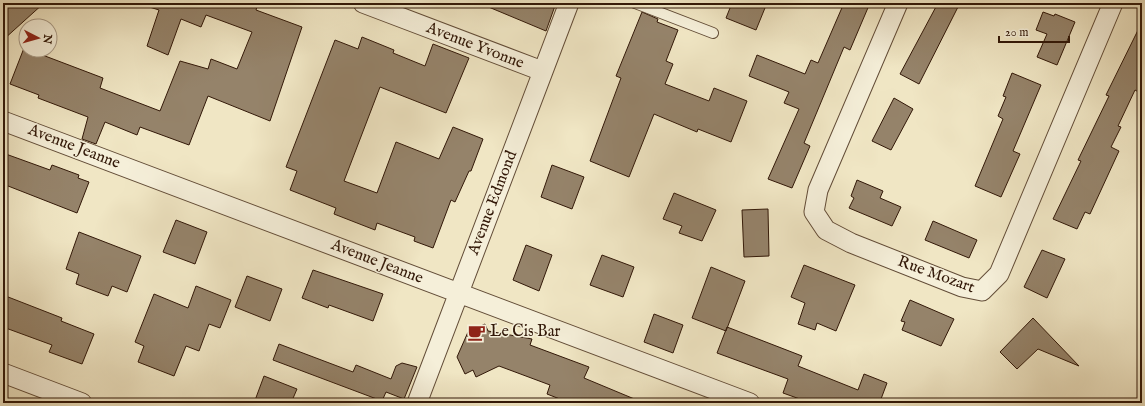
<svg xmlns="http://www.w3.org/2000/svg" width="1145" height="406" viewBox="0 0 1145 406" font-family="'IM FELL English',serif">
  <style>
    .building { fill: #95836a; stroke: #321808 }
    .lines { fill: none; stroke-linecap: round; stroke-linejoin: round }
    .lane-casing { stroke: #624c37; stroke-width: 12 }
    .street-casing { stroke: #624c37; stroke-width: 21 }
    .lane { stroke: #f5efd9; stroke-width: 10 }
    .street { stroke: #f5efd9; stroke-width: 19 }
    .labels { text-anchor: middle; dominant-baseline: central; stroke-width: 3; stroke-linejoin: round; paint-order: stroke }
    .street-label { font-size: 16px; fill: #321808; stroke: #f5efd9 }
    .poi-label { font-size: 16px; fill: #321808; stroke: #f5efd9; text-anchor: start }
  </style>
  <rect width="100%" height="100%" fill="#f0e6c4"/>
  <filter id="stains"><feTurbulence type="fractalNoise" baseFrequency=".005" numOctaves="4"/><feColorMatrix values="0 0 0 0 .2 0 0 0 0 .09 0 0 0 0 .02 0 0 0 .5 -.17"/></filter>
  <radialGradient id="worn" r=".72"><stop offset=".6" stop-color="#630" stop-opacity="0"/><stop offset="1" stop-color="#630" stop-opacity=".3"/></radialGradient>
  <path class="building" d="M3,3H44L3,40Z
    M144,3H258L256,10L302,27L270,121L208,96L189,145L140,127L137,135L105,122L96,144L82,139L88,117L38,98L39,95L10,84L24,48L103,78L100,88L160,111L180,61L208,69L211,59L237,69L252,32L206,15L201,27L181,19L168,55L147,46L159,10L143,5Z
    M479,3H556L546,31Z
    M732,3H767L756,30L726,18Z
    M844,3H870L850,50L844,47L804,143L810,146L792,188L768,179L799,109L784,103L789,92L749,76L757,55L805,74L811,60L818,63Z
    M938,3H960L919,84L900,74Z
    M642,12L658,19L657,22L678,30L666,61L673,64L665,84L709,101L714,88L747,101L731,142L698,129L697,132L654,114L629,177L590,161L621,78L616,76Z
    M1043,12L1054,16L1055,14L1075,22L1057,65L1037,57L1047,34L1036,30Z
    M1142,22V94L1135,90L1118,126L1121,127L1111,147L1119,151L1090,214L1085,212L1077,229L1053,219L1081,161L1078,160L1109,96L1106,95Z
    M362,37L394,50L393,53L425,66L433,44L469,58L446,113L380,87L344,181L377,193L396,142L439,159L453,127L483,139L471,171H469L455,202L451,200L433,248L414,241L415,237L377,223L375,230L334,214L336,208L290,190L297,171L286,167L335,40L358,49Z
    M1012,73L1041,85L1013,151L1020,154L1001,197L975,186L1003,119L998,116L1006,97L1003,96Z
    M894,98L913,109L891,150L872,141Z
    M3,153L50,170L52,165L79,175L78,178L89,182L77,213L3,184Z
    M552,165L584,177L572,209L541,197Z
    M857,180L883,191L880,198L901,207L892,226L849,208L854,198L851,196Z
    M674,193L716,210L702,241L679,233L682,226L663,219Z
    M768,209L769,256L744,257L742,210Z
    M176,220L207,232L195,264L163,252Z
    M933,221L977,240L969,258L925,240Z
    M79,232L141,256L127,292L112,286L108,296L76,284L79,274L66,269Z
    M526,245L552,255L539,291L513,280Z
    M1042,250L1065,259L1047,298L1024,287Z
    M602,255L634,267L623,297L590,285Z
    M804,265L855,285L836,331L817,323L815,330L798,324L805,303L791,297Z
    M711,267L745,281L726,331L692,318Z
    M313,270L383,294L373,321L329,305L328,308L302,298Z
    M247,276L282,289L270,321L235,307Z
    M196,286L231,300L220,328L209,324L199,351L186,346L174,376L138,362L144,346L135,342L154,294L188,308Z
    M3,295L62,318L61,321L94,334L82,364L49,352L52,345L3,327Z
    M910,300L954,319L941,346L902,330L905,322L901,321Z
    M654,314L683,325L673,353L644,342Z
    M1033,318L1079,366L1038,349L1017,369L1000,352Z
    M485,324L488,331L532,339L530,345L589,367L584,378L644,403H570L547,394L550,385L499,366L476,377L473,370L465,374L457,357L468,332Z
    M727,327L802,356L798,366L858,390L864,374L887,383L881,399L888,403H811L783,393L788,379L717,353Z
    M279,344L353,372L356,365L391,379L396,366L402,363L417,367L404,399L386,392L382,401L273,360Z
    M264,376L297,389L291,403H254Z"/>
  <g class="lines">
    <defs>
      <path id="lane" d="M635,3L713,33"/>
      <path id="street" d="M363,3L542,71
        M898,3L818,190L814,212L826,230L851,243L962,287L982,291L999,274L1113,3
        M3,121L750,403
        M3,373L82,403
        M417,403L569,3"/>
    </defs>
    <use href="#lane" class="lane-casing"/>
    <use href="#street" class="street-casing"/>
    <use href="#lane" class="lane"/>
    <use href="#street" class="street"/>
  </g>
  <defs>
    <symbol id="cafe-bare" viewBox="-9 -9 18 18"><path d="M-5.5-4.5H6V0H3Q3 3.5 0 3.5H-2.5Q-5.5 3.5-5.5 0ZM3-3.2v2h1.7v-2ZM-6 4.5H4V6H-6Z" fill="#8f2418" stroke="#f5efd9" stroke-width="2.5" paint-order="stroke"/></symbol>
  </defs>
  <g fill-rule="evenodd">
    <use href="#cafe-bare" x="464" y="320" width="25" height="25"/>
  </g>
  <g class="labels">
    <g class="street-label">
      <text transform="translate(475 46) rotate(21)">Avenue Yvonne</text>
      <text transform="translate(74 147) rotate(21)">Avenue Jeanne</text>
      <text transform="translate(493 203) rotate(-69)">Avenue Edmond</text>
      <text transform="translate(377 262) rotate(21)">Avenue Jeanne</text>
      <text transform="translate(936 275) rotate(20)">Rue Mozart</text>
    </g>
    <g class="poi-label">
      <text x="490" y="332">Le Cis Bar</text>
    </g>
  </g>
  <rect width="1145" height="406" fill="none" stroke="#f0e6c4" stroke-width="16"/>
  <rect x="4" y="4" width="1137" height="398" fill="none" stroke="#321808" stroke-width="2"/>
  <rect x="8" y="8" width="1129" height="390" fill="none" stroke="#321808"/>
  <g transform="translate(38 38) rotate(96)"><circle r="19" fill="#f5efd9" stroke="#a79985"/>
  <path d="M0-3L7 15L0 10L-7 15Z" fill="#8f2418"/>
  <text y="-6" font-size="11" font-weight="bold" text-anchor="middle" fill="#321808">N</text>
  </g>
  <path d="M999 36v6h70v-6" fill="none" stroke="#321808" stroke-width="2"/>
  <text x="1005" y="36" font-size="12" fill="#321808" stroke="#f5efd9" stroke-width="3" paint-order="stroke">20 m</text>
  <rect width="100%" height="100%" filter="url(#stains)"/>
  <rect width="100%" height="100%" fill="url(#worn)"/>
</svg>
